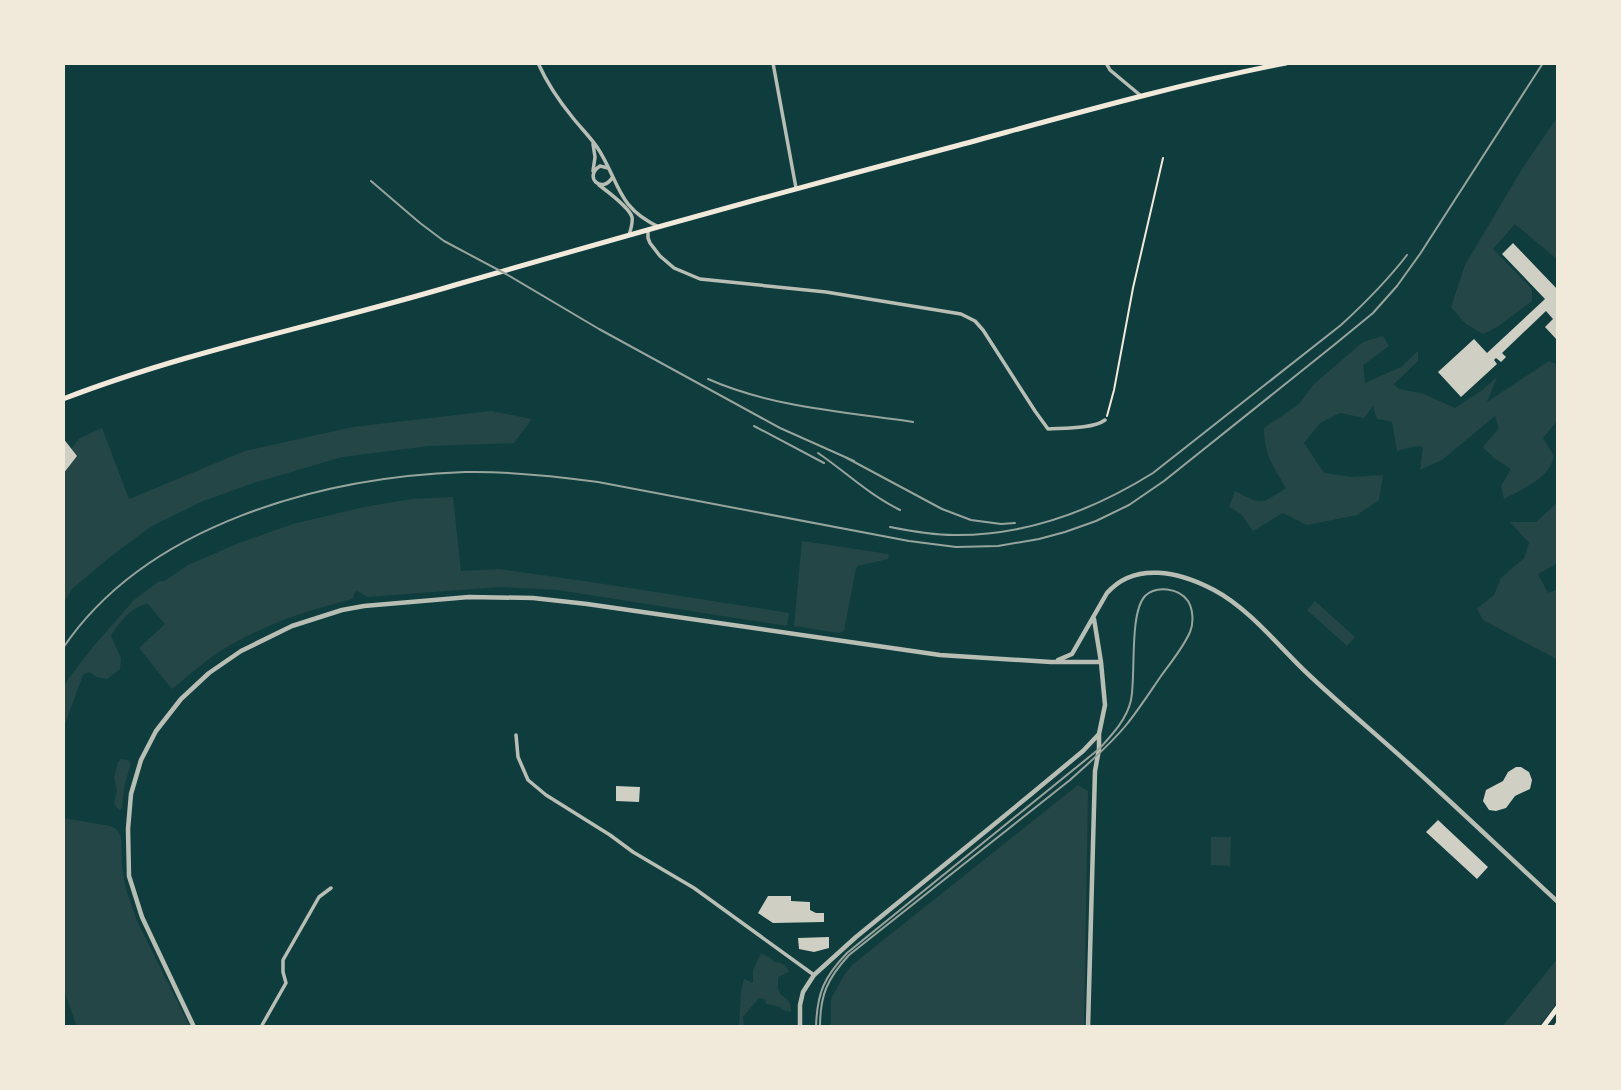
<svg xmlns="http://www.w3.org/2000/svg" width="1621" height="1090" viewBox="0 0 1621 1090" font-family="'Work Sans',sans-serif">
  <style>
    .green { fill: #244646 }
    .building { fill: #cfcfc3 }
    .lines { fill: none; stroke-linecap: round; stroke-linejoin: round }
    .path { stroke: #f1e9da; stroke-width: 2 }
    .minor { stroke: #b8beb3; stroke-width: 3.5 }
    .tertiary { stroke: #b8beb3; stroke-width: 4.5 }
    .secondary { stroke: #f1e9da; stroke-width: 5 }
    .primary { stroke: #f1e9da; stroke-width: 5 }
    .tram { stroke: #97a49c; stroke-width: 2 }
    .rail { stroke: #97a49c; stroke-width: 2 }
  </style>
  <rect width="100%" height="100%" fill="#0f3d3e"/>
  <path class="green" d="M1558,116V260L1515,224L1493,249L1532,289V301L1497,327L1483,334L1466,324L1451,307L1465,265L1522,169Z
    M1383,336L1389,346L1363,365L1365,383L1401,367L1418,351V361L1394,384L1399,389L1424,394L1455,408L1481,391L1497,377L1487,402L1549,361L1558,365V420L1543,438L1554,456C1550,478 1523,489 1504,499L1501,486L1511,469L1494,458L1483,447L1499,428L1495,416L1442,460L1420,470L1423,447L1416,446L1397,451L1392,422L1377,419L1373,406L1364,418L1340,413L1320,423L1304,443L1324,473L1352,477L1383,475L1379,500L1357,515L1307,525L1283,513L1253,531L1241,514L1229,507L1235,491C1262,505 1260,505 1286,488C1273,466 1264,454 1264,428L1299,404L1314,384L1363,342Z
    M491,411L532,419L514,443L429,446L342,457L257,482L203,501L150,527L110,557L72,589L63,604V459L80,438L102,428L129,499L245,451L353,427Z
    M453,497L461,571L499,569L591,582L789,613L787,626L558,590L500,587L368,597L357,591L355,592L353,598L349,600C304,611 258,627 219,652C202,663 187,677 172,689L139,648L165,624L148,604C132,606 119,622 111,636L121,658L120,669L107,679L97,677L89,672L83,675L63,729V689L68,679L93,647L133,601L158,582L166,580L188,565L239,543L293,524L364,507L411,499Z
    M1558,502V563L1538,574L1548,593L1558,589V660L1483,620L1477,609L1494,595L1501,578L1524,558L1529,543L1510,522H1536Z
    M802,541L889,554L888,559L858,566L856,568L844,631L839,633L794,626Z
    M1315,601L1355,637L1347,646L1307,610Z
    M121,759L128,760L131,764L125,783L122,806L120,811L114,804L117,790L114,778L118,762Z
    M1078,785L1088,791L1084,1027H831V999L844,975L852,965Z
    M63,818L111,826L117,830L121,837L122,865L126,890L137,921L190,1027H77L63,988Z
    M1211,837H1231L1230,866L1211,865Z
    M761,953L772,959L774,962C781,962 787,965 789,972L778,977V989L781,995C789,1000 791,1003 791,1012L782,1010L781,1007L766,1004L765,999L759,998L743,1017L744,1027H739L741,991L744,979L753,983V970Z
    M1558,958V999L1554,1007L1538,1027H1502Z"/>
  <path class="building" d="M1513,243L1558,290V341L1545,327L1553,319L1546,311L1502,353L1506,357L1501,362L1496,358L1494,360L1497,364L1461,397L1438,372L1474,339L1487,353L1545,299L1502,254Z
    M63,438L77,456L63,474Z
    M1516,767H1521L1529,772L1532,780L1530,789L1515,796L1506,808L1496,811L1489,810L1483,801L1486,790L1503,781L1508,772Z
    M616,786L640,787L639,802L616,801Z
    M1438,820L1488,867L1477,879L1426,832Z
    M768,896H791V901L810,902V910L816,913H824V922L773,923L758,913Z
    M829,937V948L814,952L799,949L798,938Z"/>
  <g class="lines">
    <path class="path" d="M1107,416L1114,390L1133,288L1163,158"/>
    <path class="minor" d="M538,63C547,83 559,101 573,118C581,128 590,137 597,147C620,182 616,207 659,227
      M773,63L796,188
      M1106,63L1110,70L1140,95
      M593,144L595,157L593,171
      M608,168L600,166C583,177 602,194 612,178
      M599,185C608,192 629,207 632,217C633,223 631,229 629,235
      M648,231V238L650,243L660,256L674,268L700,279L826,292L961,314L975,321L983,330L1035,411L1048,429C1063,428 1093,429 1105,420
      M516,735L518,757L528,780L546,795L610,835L633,852L694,888L814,975
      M261,1027L286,983L283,972V960L319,897L331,888"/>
    <path class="tertiary" d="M1058,660L1072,654L1107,593C1135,561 1180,572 1214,590C1250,609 1280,648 1309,675C1342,706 1376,734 1409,764C1459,809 1508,856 1558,902
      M194,1027L142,917L129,876L128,829L131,794L141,760L156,731L181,699L209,673L241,651L292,626L342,610L364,606L469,597L533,598L587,604L940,655L1051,662H1101
      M800,1027V1005L803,992L814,975L856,937L1030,795L1083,751L1099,734L1105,705L1101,662L1094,619
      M1088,1027L1095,771L1099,749V734"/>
    <path class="secondary" d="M63,399C190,350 325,324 455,285C620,237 786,191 952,147C1063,117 1174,85 1286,63"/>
    <path class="primary" d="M1543,1027L1558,1007
      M1556,1027L1558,1024"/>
    <path class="tram" d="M816,1027C817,993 824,977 847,953L1099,749C1112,735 1127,719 1131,700C1136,676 1129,613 1145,596C1156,585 1179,588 1188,601C1193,609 1194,623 1190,632C1183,648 1171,662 1161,676C1150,692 1139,709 1127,724C1110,745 1090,762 1070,780L849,955C827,979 820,995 820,1027"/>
    <path class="rail" d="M371,181L420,223L444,241L506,274L599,329L780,428L854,461
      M708,379C771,407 845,412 913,422
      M754,426L824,463
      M818,453C846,472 869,495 900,510
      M845,457L942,509L971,520L1001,524L1015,523
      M890,527C910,531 933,535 954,535C1026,536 1092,511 1153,473L1341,325C1365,303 1387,281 1407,255
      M63,648C147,524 322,477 465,472C510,471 554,476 598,482L909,541L956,547L998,546L1039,539L1065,532L1096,521L1129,505L1164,481L1334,345L1373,313L1397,286L1420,254L1543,63"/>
  </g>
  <rect width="1621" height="1090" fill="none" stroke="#f1e9da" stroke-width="130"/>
</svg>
